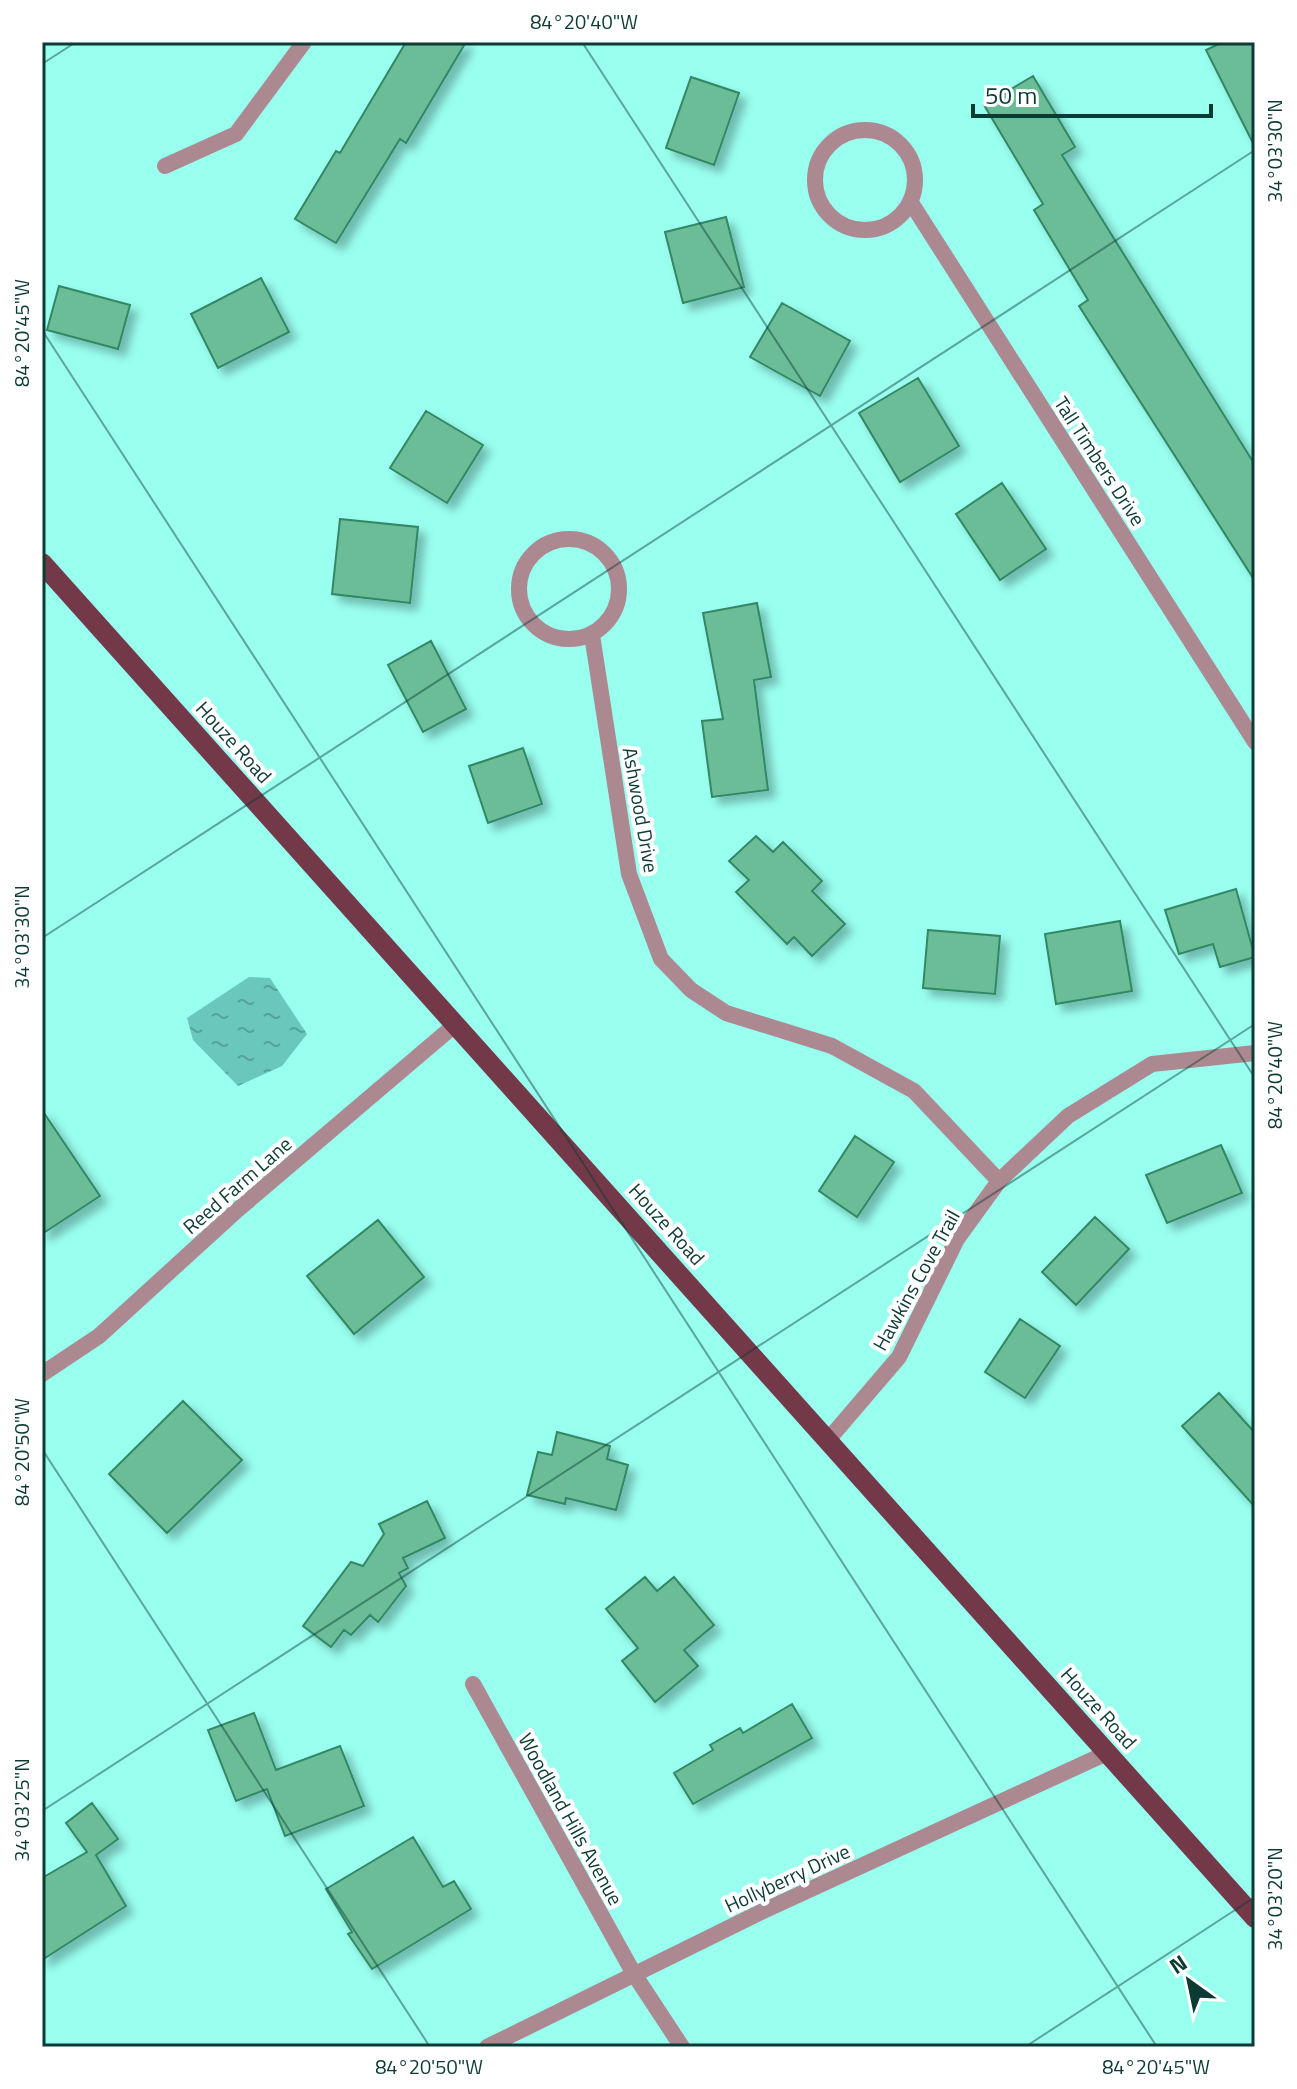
<svg xmlns="http://www.w3.org/2000/svg" width="1297" height="2089" viewBox="0 0 1297 2089" font-family="'Titillium Web',sans-serif">
  <style>
    .water { fill: url(#water-ripples) }
    .building { fill: #6abd97; stroke: #328865; stroke-width: 2; filter: url(#shadow) }
    .lines { fill: none; stroke-linecap: round; stroke-linejoin: round }
    .street { stroke: #ac8890; stroke-width: 16 }
    .primary { stroke: #733949; stroke-width: 20 }
    .ticks { fill: none; stroke: #0c3a34; stroke-width: 2; stroke-opacity: 0.45 }
    .labels { text-anchor: middle; dominant-baseline: central; stroke-width: 8; stroke-linejoin: round; paint-order: stroke }
    .street-label { font-size: 20px; fill: #0c3a34; stroke: #fff }
    .neatline { fill: none; stroke: #0c3a34; stroke-width: 3 }
    .ticks-label { font-size: 20px; text-anchor: middle; fill: #0c3a34 }
  </style>
  <defs>
    <pattern id="water-ripples" width="26" height="14" patternUnits="userSpaceOnUse" patternTransform="scale(2)"><rect width="26" height="14" fill="#69c8bb"/><path d="M2 4q2-2 4 0t4 0M15 11q2-2 4 0t4 0" fill="none" stroke="#55a399"/></pattern>
    <filter id="shadow"><feDropShadow dx="7" dy="7" stdDeviation="4" flood-color="#0004"/></filter>
  </defs>
  <rect width="100%" height="100%" fill="#99ffef"/>
  <path class="water" d="M249,977L270,978L307,1034L282,1066L238,1086L193,1040L187,1018Z"/>
  <path class="building" d="M406,42H466L406,143L400,139L336,243L295,219L336,151L340,153Z
    M1223,42H1255V147L1206,50Z
    M1033,76L1075,147L1062,155L1255,465V581L1079,306L1088,300L1034,210L1043,204L984,105Z
    M691,77L739,93L714,165L666,148Z
    M726,217L744,287L683,303L665,232Z
    M261,278L289,332L218,368L191,314Z
    M59,286L130,305L118,349L47,330Z
    M782,303L850,341L820,396L750,357Z
    M918,378L959,446L900,482L859,413Z
    M426,411L483,445L447,503L390,468Z
    M1002,483L1046,549L1000,580L956,514Z
    M340,519L418,527L410,603L332,594Z
    M757,603L771,677L754,680L768,790L712,797L702,721L723,719L703,613Z
    M431,641L466,709L423,732L388,665Z
    M523,748L542,804L488,823L469,766Z
    M756,836L773,852L783,842L822,881L812,891L845,924L812,956L794,937L787,944L736,892L749,880L729,861Z
    M1236,889L1255,957L1220,967L1213,944L1179,954L1165,910Z
    M1120,921L1132,991L1056,1004L1045,934Z
    M928,930L1000,936L995,994L923,988Z
    M42,1110L100,1196L42,1234Z
    M855,1136L894,1162L857,1217L819,1191Z
    M1221,1145L1242,1193L1167,1223L1146,1175Z
    M1095,1217L1129,1249L1076,1305L1042,1272Z
    M378,1220L424,1277L354,1334L307,1276Z
    M1020,1319L1060,1346L1025,1398L985,1372Z
    M1219,1393L1255,1433V1507L1182,1426Z
    M183,1401L242,1460L167,1533L109,1474Z
    M557,1432L610,1446L607,1459L628,1465L616,1510L566,1498L565,1504L527,1495L538,1452L552,1455Z
    M427,1501L445,1538L403,1558L408,1568L399,1573L406,1586L378,1622L370,1615L351,1635L344,1630L331,1647L303,1626L351,1562L363,1566L384,1534L379,1524Z
    M645,1577L657,1591L674,1577L714,1625L684,1650L698,1666L655,1702L622,1661L638,1648L606,1609Z
    M792,1704L812,1738L693,1804L674,1773L713,1750L710,1745L740,1728L743,1733Z
    M254,1713L276,1770L340,1746L364,1806L285,1836L267,1789L236,1801L208,1730Z
    M92,1803L118,1839L96,1855L126,1906L42,1960V1878L87,1852L66,1823Z
    M413,1837L443,1887L454,1881L471,1909L372,1969L348,1934L352,1932L326,1889Z"/>
  <g class="lines">
    <path class="street" d="M815 180a50 50 0 1 1 100 0a50 50 0 1 1-100 0Z
      M165,166L236,134L304,42
      M910,201L1255,742
      M519 589a50 50 0 1 1 100 0a50 50 0 1 1-100 0Z
      M592,635L629,874L661,959L691,990L726,1013L832,1046L914,1091L999,1181
      M42,1374L99,1336L235,1212L456,1024
      M828,1440L899,1357L957,1239L999,1181L1068,1116L1152,1064L1255,1053
      M473,1684L634,1974L682,2047
      M487,2047L761,1912L1107,1753"/>
    <path class="primary" d="M42,563L1255,1918"/>
  </g>
  <path class="ticks" d="M582,42L1255,1078M42,64L76,42M42,330L1157,2047M42,938L1255,150M42,1449L430,2047M42,1811L1255,1024M1025,2047L1255,1897"/>
  <g class="labels">
    <g class="street-label">
      <text transform="translate(1100 461) rotate(57)">Tall Timbers Drive</text>
      <text transform="translate(234 742) rotate(48)">Houze Road</text>
      <text transform="translate(641 810) rotate(80)">Ashwood Drive</text>
      <text transform="translate(237 1185) rotate(-41)">Reed Farm Lane</text>
      <text transform="translate(667 1224) rotate(48)">Houze Road</text>
      <text transform="translate(916 1280) rotate(-61)">Hawkins Cove Trail</text>
      <text transform="translate(1099 1708) rotate(48)">Houze Road</text>
      <text transform="translate(571 1819) rotate(61)">Woodland Hills Avenue</text>
      <text transform="translate(787 1878) rotate(-25)">Hollyberry Drive</text>
    </g>
  </g>
  <rect width="1297" height="2089" fill="none" stroke="#ffffff" stroke-width="88"/>
  <g transform="translate(1189 1981) rotate(327)" stroke="#ffffff" stroke-width="6" paint-order="stroke">
  <path d="M0-6L14 30L0 20L-14 30Z" fill="#0c3a34"/>
  <text y="-12" font-size="22" font-weight="bold" text-anchor="middle" fill="#0c3a34">N</text>
  </g>
  <path d="M973 104v12h238v-12" fill="none" stroke="#0c3a34" stroke-width="4"/>
  <text x="985" y="104" font-size="24" fill="#0c3a34" stroke="#ffffff" stroke-width="6" paint-order="stroke">50 m</text>
  <rect x="44" y="44" width="1209" height="2001" class="neatline"/>
  <g class="ticks-label">
    <text x="584" y="29">84°20'40"W</text>
    <text transform="translate(1275 151) rotate(-90)" y="7">34°03'30"N</text>
    <text transform="translate(22 333) rotate(-90)" y="7">84°20'45"W</text>
    <text transform="translate(22 937) rotate(-90)" y="7">34°03'30"N</text>
    <text transform="translate(1275 1075) rotate(-90)" y="7">84°20'40"W</text>
    <text transform="translate(22 1452) rotate(-90)" y="7">84°20'50"W</text>
    <text transform="translate(22 1810) rotate(-90)" y="7">34°03'25"N</text>
    <text transform="translate(1275 1899) rotate(-90)" y="7">34°03'20"N</text>
    <text x="429" y="2074">84°20'50"W</text>
    <text x="1156" y="2074">84°20'45"W</text>
  </g>
</svg>
